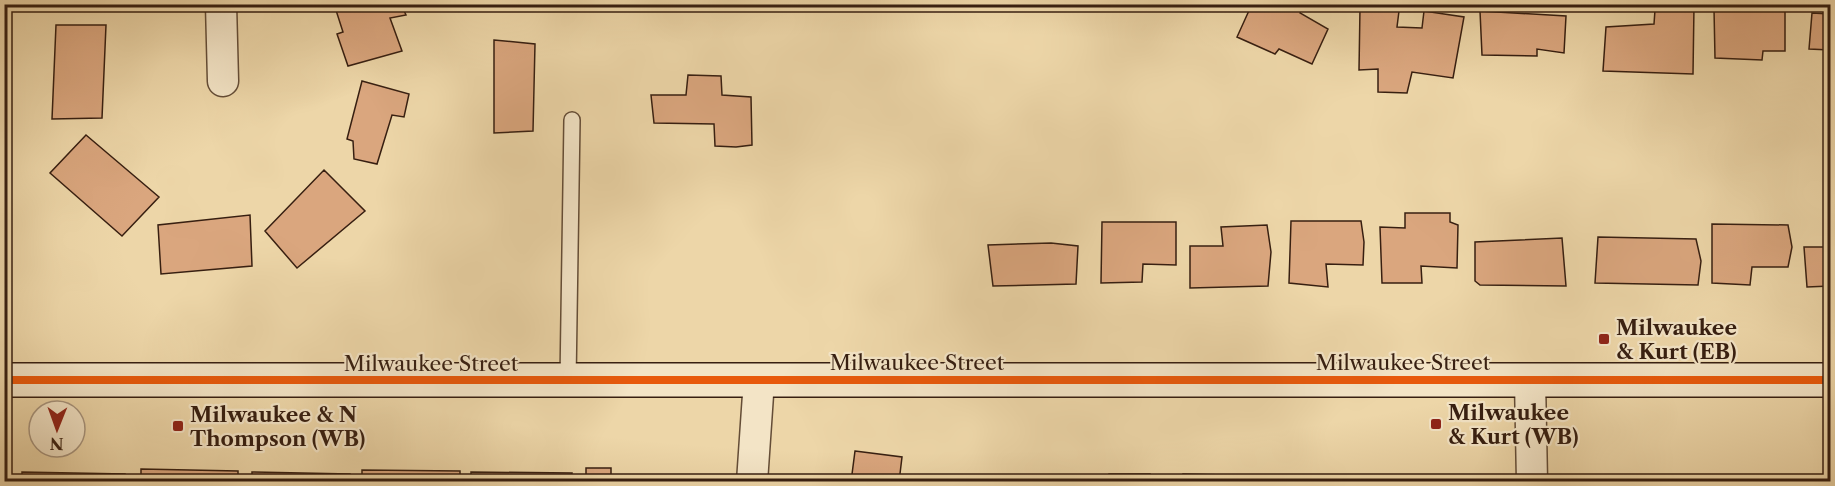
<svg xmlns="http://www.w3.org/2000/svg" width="1835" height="486" viewBox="0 0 1835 486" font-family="'Libre Caslon Text',serif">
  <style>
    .building { fill: #daa67e; stroke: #371f11; stroke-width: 1.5 }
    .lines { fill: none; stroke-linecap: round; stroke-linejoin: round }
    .lane-casing { stroke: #644d37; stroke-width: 18 }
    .street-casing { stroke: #644d37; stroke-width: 33 }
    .secondary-casing { stroke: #371f11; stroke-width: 36 }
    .lane { stroke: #f3e4c6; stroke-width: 15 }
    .street { stroke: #f3e4c6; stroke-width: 30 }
    .secondary { stroke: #f3e4c6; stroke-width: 33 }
    .cycleway-casing { stroke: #f3e4c6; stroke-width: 11 }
    .cycleway { stroke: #e8590c; stroke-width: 8 }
    .poi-dot { fill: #8f2418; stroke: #f3e4c6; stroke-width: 2 }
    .labels { text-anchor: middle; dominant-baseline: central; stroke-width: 4.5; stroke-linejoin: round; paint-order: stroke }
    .poi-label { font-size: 21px; font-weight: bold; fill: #371f11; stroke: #f3e4c6; text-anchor: start }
    .street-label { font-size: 21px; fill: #371f11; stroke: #f3e4c6 }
  </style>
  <rect width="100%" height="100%" fill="#edd6a8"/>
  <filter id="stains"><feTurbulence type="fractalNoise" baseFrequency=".00333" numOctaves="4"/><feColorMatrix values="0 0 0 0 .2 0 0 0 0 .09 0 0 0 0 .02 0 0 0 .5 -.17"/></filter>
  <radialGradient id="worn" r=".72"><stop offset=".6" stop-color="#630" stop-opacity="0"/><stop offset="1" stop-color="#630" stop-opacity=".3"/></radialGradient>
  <path class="building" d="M334,4H401L406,15L390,18L402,51L348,66L337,34L343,32Z
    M1252,4H1303L1300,13L1328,29L1312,64L1279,49L1275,54L1237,37Z
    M1694,6L1693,74L1603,71L1606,27L1654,24L1655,10Z
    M1360,8L1399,11L1397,27L1422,28L1424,11L1464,17L1453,78L1412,72L1407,93L1378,92V69L1359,70Z
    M1785,8V51H1763L1762,60L1715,58L1714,9Z
    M1480,11L1566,16L1564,53L1537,49V56L1482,55Z
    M1812,13L1830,14V50L1809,49Z
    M56,25H106L102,118L52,119Z
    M494,40L535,44L533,131L494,133Z
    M688,75L721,76L722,95L751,97L752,145L736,147L715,146L714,124L654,123L651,95H686Z
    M362,81L409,94L404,117L392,115L377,164L354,159L353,141L347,139Z
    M86,135L159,197L122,236L50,173Z
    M324,170L365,211L297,268L265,231Z
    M1405,213H1450V222L1458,225L1457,268L1421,266L1422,283H1382L1380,227L1405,228Z
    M250,215L252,266L161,274L158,225Z
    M1291,221H1361L1364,242L1363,265L1326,264L1328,287L1289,283Z
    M1102,222H1176V265L1143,264L1142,282L1101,283Z
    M1712,224L1788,225L1792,247L1788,267H1752L1750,285L1712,283Z
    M1267,225L1271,252L1268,286L1190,288V246H1223L1221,227Z
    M1598,237L1696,239L1701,261L1698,285L1595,283Z
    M1562,238L1566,286L1480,285L1475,281V242Z
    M1051,243L1078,246L1076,284L993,286L988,245Z
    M1804,247H1830V286L1807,287Z
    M855,451L902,457L899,482H851Z
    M586,468H611V482H586Z
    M141,469L238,471V482H141Z
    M362,470L460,471V482H362Z
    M22,472L125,474V482H22Z
    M252,472L350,474V482H252Z
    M471,472L572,473L571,482H471Z
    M1109,474H1150V482H1109Z
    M1183,474L1226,475V482H1183Z
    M976,475H1002V482H976Z
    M1045,476L1085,477V482H1045Z
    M1241,476H1358V482H1241Z"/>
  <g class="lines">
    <defs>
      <path id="lane" d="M568,381L572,120"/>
      <path id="street" d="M221,4L223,81
        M1530,380L1532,482
        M752,482L759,380"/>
      <path id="secondary" d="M4,380H1830"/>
    </defs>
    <use href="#lane" class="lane-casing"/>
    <use href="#street" class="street-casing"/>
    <use href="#secondary" class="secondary-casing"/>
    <use href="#lane" class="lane"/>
    <use href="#street" class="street"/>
    <use href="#secondary" class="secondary"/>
    <defs>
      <path id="cycleway" d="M4,380H1830"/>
    </defs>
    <use href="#cycleway" class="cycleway-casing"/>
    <use href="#cycleway" class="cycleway"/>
  </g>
  <g class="poi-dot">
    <rect x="1598" y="333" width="12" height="12" rx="3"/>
    <rect x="1430" y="418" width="12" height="12" rx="3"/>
    <rect x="172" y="420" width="12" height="12" rx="3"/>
  </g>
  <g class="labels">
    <g class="poi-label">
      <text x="1616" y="327">Milwaukee<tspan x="1616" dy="24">&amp; Kurt (EB)</tspan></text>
      <text x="1448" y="412">Milwaukee<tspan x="1448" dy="24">&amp; Kurt (WB)</tspan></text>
      <text x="190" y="414">Milwaukee &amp; N<tspan x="190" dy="24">Thompson (WB)</tspan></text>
    </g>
    <g class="street-label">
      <text x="917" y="362">Milwaukee Street</text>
      <text x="1403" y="362">Milwaukee Street</text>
      <text x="431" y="363">Milwaukee Street</text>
    </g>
  </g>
  <rect width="1835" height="486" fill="none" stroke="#edd6a8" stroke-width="24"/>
  <rect x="6" y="6" width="1823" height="474" fill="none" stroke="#371f11" stroke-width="3"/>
  <rect x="12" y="12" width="1811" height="462" fill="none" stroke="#371f11" stroke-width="1.5"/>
  <g transform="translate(57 429) rotate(181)"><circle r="28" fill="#f3e4c6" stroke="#a8957e" stroke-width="1.5"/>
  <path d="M0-4.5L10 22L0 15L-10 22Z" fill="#8f2418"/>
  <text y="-9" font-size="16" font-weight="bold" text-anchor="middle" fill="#371f11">N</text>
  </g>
  <rect width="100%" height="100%" filter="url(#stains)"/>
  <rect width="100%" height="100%" fill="url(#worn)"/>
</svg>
